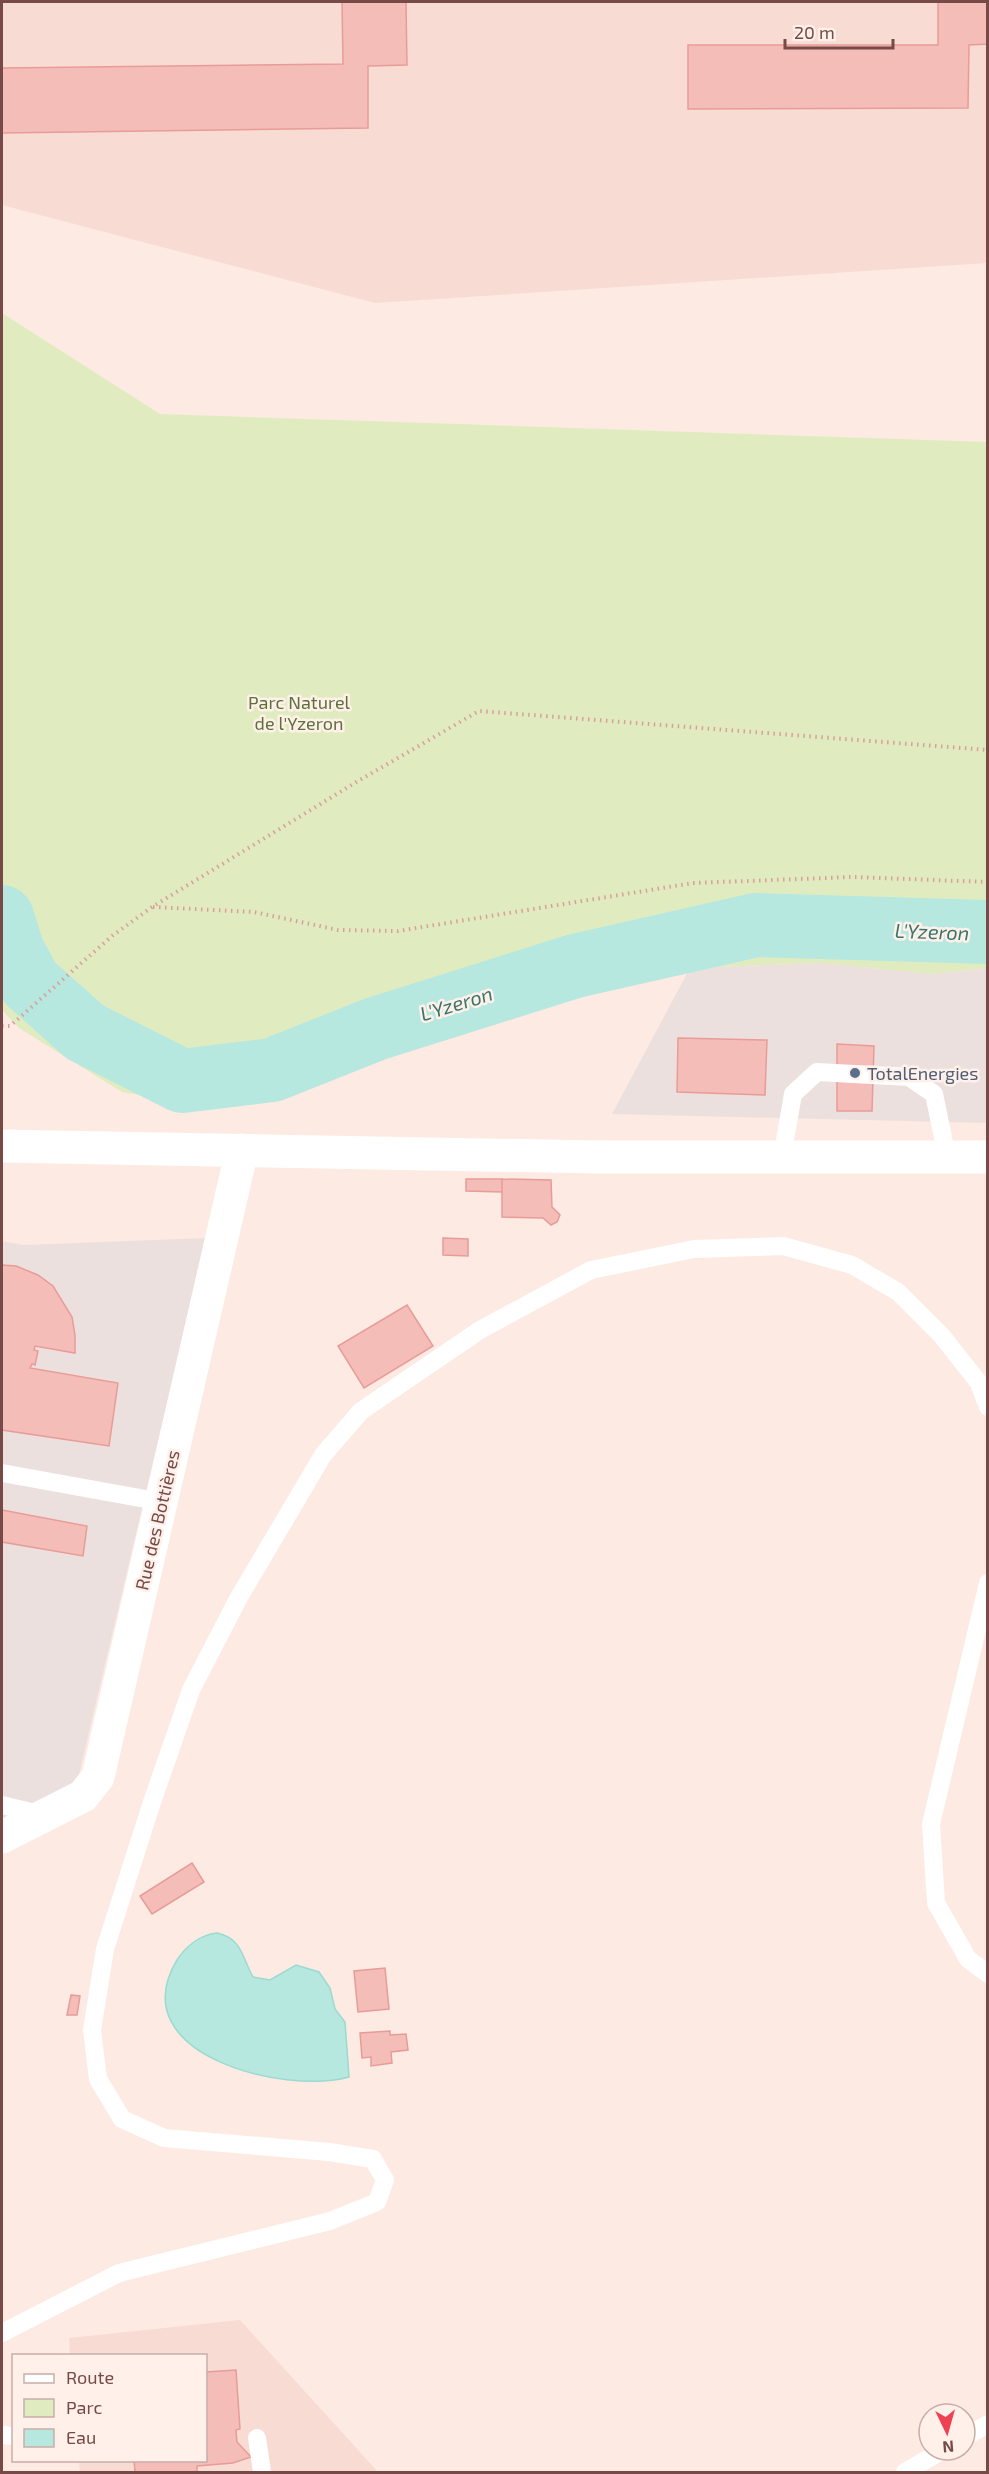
<svg xmlns="http://www.w3.org/2000/svg" width="989" height="2474" viewBox="0 0 989 2474" font-family="'Exo 2',sans-serif">
  <style>
    .residential { fill: #f8dcd3 }
    .industrial { fill: #ece0de }
    .green { fill: #e0ecc0 }
    .water { fill: #b6e8df; stroke: #9bdad0; stroke-width: 1.5 }
    .lines { fill: none; stroke-linecap: round; stroke-linejoin: round }
    .river { stroke: #b6e8df; stroke-width: 64 }
    .building { fill: #f4bdb8; stroke: #e89c98; stroke-width: 1.5 }
    .path { stroke: #d99f9c; stroke-width: 4; stroke-dasharray: 1.5 4.5; stroke-linecap: butt }
    .service { stroke: #fff; stroke-width: 18 }
    .minor { stroke: #fff; stroke-width: 33 }
    .secondary { stroke: #fff; stroke-width: 33 }
    .service-dot { fill: #5c6f8a; stroke: #fff0ea; stroke-width: 2 }
    .labels { text-anchor: middle; dominant-baseline: central; stroke-width: 5; stroke-linejoin: round; paint-order: stroke }
    .park-label { font-size: 18px; fill: #5c7139; stroke: #fff0ea }
    .service-label { font-size: 18px; fill: #4e5e75; stroke: #fff0ea; text-anchor: start }
    .street-label { font-size: 18px; fill: #774947; stroke: #fff0ea }
    .water-label { font-size: 20px; font-style: italic; fill: #38766c; stroke: #fff0ea }
  </style>
  <rect width="100%" height="100%" fill="#fdeae2"/>
  <path class="residential" d="M2,2H987V263L375,303L2,205Z
    M240,2320L378,2472H80L79,2461L206,2460V2356L70,2355L69,2338Z"/>
  <path class="industrial" d="M821,963L931,974L987,968V1123L612,1114L690,968Z
    M206,1238L77,1783L2,1823V1241L23,1245Z"/>
  <path class="green" d="M2,313L160,414L987,442V968L931,974L821,963L690,968L485,1013L292,1095L193,1104L122,1092L19,1028L2,1010Z"/>
  <path class="water" d="M217,1933C243,1939 242,1958 253,1977L270,1980L296,1965L319,1972L330,1988L335,2009L345,2022L349,2077C285,2095 120,2055 177,1960C186,1946 200,1935 217,1933Z"/>
  <g class="lines">
    <path class="river" d="M2,917L13,952L30,983L85,1032L182,1081L272,1070L375,1029L575,966L756,925L988,932"/>
  </g>
  <path class="building" d="M342,2H406L407,65L368,66V128L2,133V68L343,64Z
    M938,2H988V44L969,45L968,108L688,109V45H938Z
    M678,1038L767,1040L765,1095L677,1092Z
    M837,1044L874,1046L872,1111H837Z
    M466,1179H502V1192L466,1191Z
    M502,1179L551,1180L552,1207L560,1215L557,1222L551,1225L543,1218L502,1217Z
    M443,1238L468,1239V1256L443,1255Z
    M2,1265L16,1266L38,1275L53,1286L72,1317L75,1335V1353L35,1346L34,1350L38,1351L35,1365L32,1364L30,1368L118,1383L109,1446L2,1430Z
    M407,1305L433,1346L364,1388L338,1346Z
    M2,1510L87,1526L83,1556L2,1542Z
    M192,1863L204,1882L152,1914L140,1896Z
    M385,1968L389,2009L358,2012L354,1971Z
    M71,1995L80,1996L77,2015H67Z
    M390,2031V2035L406,2034L408,2050L391,2052L392,2063L371,2066V2057L362,2058L360,2033Z
    M236,2370L240,2429L236,2430L237,2442L251,2457L233,2463L197,2466V2472H135L134,2460H206V2372Z"/>
  <g class="lines">
    <path class="path" d="M153,907L254,912L338,930L398,931L693,883L852,877L988,882
      M2,1026H10L112,936L152,907L358,781L479,711L988,750"/>
    <path class="service" d="M782,1157L793,1094L817,1072L909,1077L934,1094L947,1157
      M2,1473L162,1502
      M988,1583L931,1824L936,1903L968,1959L988,1974
      M2,1805L43,1815
      M2,2333L119,2273L330,2221L377,2202L385,2180L373,2159L329,2152L164,2138L122,2119L98,2079L92,2030L105,1949L152,1802L191,1690L238,1599L323,1455L361,1411L480,1330L591,1270L694,1249L783,1246L852,1265L898,1292L942,1336L979,1383L988,1407
      M2,2435L14,2436
      M965,2437L988,2424
      M257,2438L262,2472
      M905,2472L943,2450"/>
    <path class="minor" d="M2,1837L83,1796L98,1777L242,1150"/>
    <path class="secondary" d="M2,1146L596,1157H988"/>
  </g>
  <circle class="service-dot" cx="855" cy="1073" r="6"/>
  <g class="labels">
    <g class="park-label">
      <text x="299" y="702">Parc Naturel<tspan x="299" dy="21">de l'Yzeron</tspan></text>
    </g>
    <g class="service-label">
      <text x="867" y="1073">TotalEnergies</text>
    </g>
    <g class="street-label">
      <text transform="translate(157 1520) rotate(-77)">Rue des Bottières</text>
    </g>
    <g class="water-label">
      <text transform="translate(932 931) rotate(2)">L'Yzeron</text>
      <text transform="translate(456 1003) rotate(-17)">L'Yzeron</text>
    </g>
  </g>
  <rect width="989" height="2474" fill="none" stroke="#774947" stroke-width="6"/>
  <rect x="12" y="2354" width="195" height="108" fill="#fff0ea" stroke="#c9ada9" stroke-width="1.5"/>
  <rect x="24" y="2374" width="30" height="9" fill="#ffffff" stroke="#c9ada9" stroke-width="1.5"/>
  <text x="66" y="2384" font-size="18" fill="#774947">Route</text>
  <rect x="24" y="2399" width="30" height="18" fill="#e0ecc0" stroke="#c9ada9" stroke-width="1.5"/>
  <text x="66" y="2414" font-size="18" fill="#774947">Parc</text>
  <rect x="24" y="2429" width="30" height="18" fill="#b6e8df" stroke="#c9ada9" stroke-width="1.5"/>
  <text x="66" y="2444" font-size="18" fill="#774947">Eau</text>
  <g transform="translate(947 2432) rotate(175)"><circle r="28" fill="#fff0ea" stroke="#c9ada9" stroke-width="1.5"/>
  <path d="M0-4.5L10 22L0 15L-10 22Z" fill="#ee4152"/>
  <text y="-9" font-size="16" font-weight="bold" text-anchor="middle" fill="#774947">N</text>
  </g>
  <path d="M785 39v9h108v-9" fill="none" stroke="#774947" stroke-width="3"/>
  <text x="794" y="39" font-size="18" fill="#774947" stroke="#fff0ea" stroke-width="4.5" paint-order="stroke">20 m</text>
</svg>
